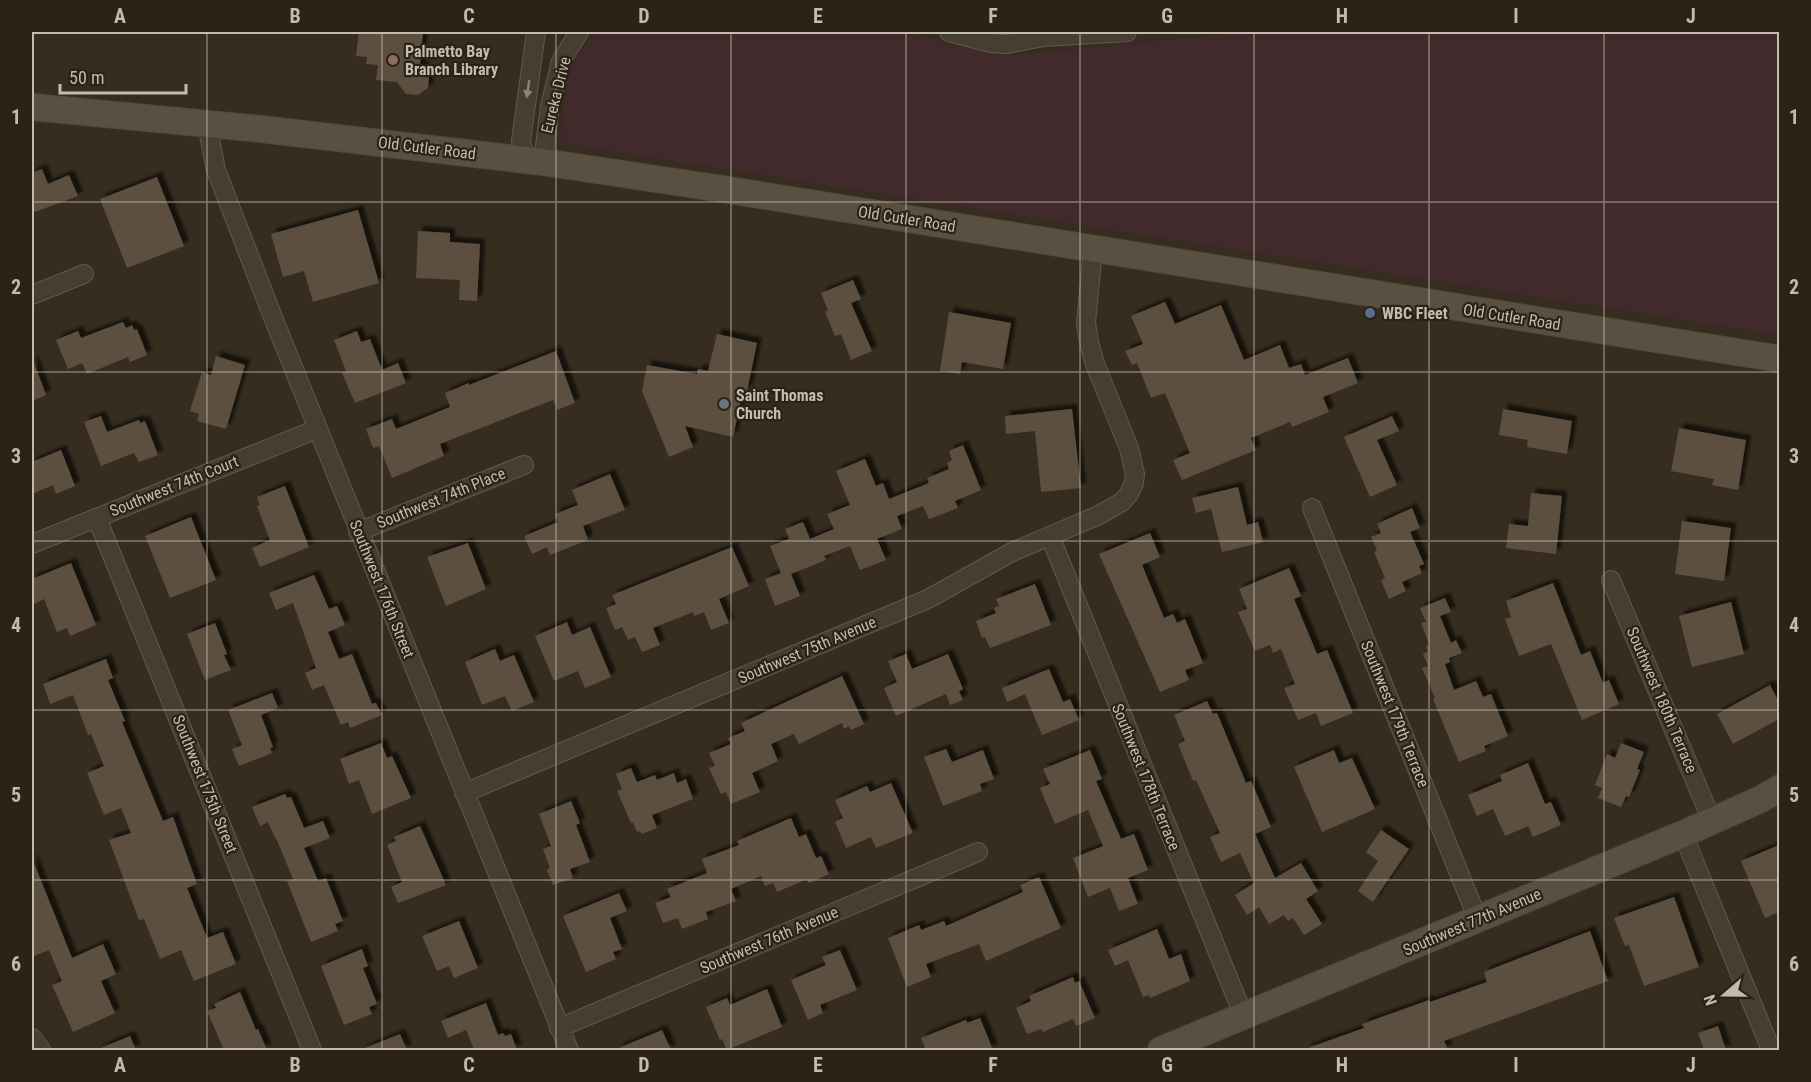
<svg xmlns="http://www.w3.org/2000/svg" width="1811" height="1082" viewBox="0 0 1811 1082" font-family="'Roboto Condensed',sans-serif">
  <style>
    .green { fill: #402a2b }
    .building { fill: #5b5040; filter: url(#shadow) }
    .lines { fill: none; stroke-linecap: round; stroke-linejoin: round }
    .street-casing { stroke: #62594d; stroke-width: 20 }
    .secondary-casing { stroke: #50483c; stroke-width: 28 }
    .street { stroke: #473e33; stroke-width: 18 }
    .secondary { stroke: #5a5041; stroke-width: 26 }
    .oneway { fill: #8c8376 }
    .grid { fill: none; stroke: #c4bbad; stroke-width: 1.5; stroke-opacity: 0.55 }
    .education-dot { fill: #8d6e63; stroke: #2b2318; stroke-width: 2 }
    .service-dot { fill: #5c6f8a; stroke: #2b2318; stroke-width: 2 }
    .worship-dot { fill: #6b7280; stroke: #2b2318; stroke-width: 2 }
    .labels { text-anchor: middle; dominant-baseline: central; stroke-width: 4.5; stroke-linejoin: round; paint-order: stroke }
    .poi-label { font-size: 16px; font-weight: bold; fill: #c4bbad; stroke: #2b2318; text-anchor: start }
    .street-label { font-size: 16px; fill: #c4bbad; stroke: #2b2318 }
    .neatline { fill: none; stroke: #c4bbad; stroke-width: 2 }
    .grid-label { font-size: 20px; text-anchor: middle; font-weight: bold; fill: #c4bbad }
  </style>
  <defs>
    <filter id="shadow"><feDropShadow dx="5" dy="-5" stdDeviation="1.5" flood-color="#0009"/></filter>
  </defs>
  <rect width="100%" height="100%" fill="#362c1f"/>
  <path class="green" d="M595,32H910L944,43L1013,55L1249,32H1779V335L560,143L567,76L582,49Z"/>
  <path class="building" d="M359,32H423L420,64L429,76L428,88L418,95L406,94L397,82L376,80L378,65L366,64L367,57L356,56Z
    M42,169L48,184L69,175L78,196L32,213V173Z
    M157,177L184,246L127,268L100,199Z
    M358,210L379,283L313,302L304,271L283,277L271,234Z
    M418,231L450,233V242L480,244L477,301L459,300L460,280L416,278Z
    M853,280L861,299L851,303L872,351L851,360L841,334L835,336L825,312L828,310L821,293Z
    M1165,302L1175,324L1221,305L1244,360L1280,345L1289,368L1301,364L1305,375L1348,358L1358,383L1323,397L1329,412L1292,427L1290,422L1251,438L1256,450L1182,480L1173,460L1190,453L1165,393L1151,398L1137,363L1132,365L1125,351L1143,344L1131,316Z
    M949,312L1011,323L1003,369L962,362L960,374L940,371Z
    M123,322L126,328L132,325L134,330L137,329L147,355L130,362L128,357L87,374L82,363L68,369L56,340L78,331L81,338Z
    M357,331L361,342L370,339L382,370L398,363L406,383L355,403L342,373L346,371L334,340Z
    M717,334L757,343L747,391H743L733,437L685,426L693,447L669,457L642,391L647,365L697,374L698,369L708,371Z
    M556,351L575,403L557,410L553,400L440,444L444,456L392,478L379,446L373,448L366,429L392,419L396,429L450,407L445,393L469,383V385Z
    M216,356L245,365L226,429L197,421L199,414L190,411L202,372L211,375Z
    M33,360L46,395L32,401V361Z
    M1072,409L1081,488L1041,492L1035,431L1006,434L1005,416Z
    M1503,409L1572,421L1567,454L1527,447L1528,440L1499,435Z
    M101,416L107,432L139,420L140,423L145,421L158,455L139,462L134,453L101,466L84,422Z
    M1392,416L1399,431L1377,440L1397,485L1370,497L1344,437Z
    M1679,428L1746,440L1738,490L1712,485L1714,479L1671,471Z
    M963,445L981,490L955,501L958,508L929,519L923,506L897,516L902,529L877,539L886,560L860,570L850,546L824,556L826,560L791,574L800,596L775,606L765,579L781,573L770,546L789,539L785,529L803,522L810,539L834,529L827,514L850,505L836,471L865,459L876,486L883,483L889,499L929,483L927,478L949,469L947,463L952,460L949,451Z
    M61,450L75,486L56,494L53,485L32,494V462Z
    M610,474L625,510L583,526L588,540L550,555L547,547L532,554L524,536L558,522L555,514L578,505L572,490Z
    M285,486L309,547L260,567L252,548L270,540L257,506L260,505L257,497Z
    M1238,487L1247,525L1258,522L1263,542L1222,552L1211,509L1196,513L1192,498Z
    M1531,493L1562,496L1556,554L1506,548L1509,524L1528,526Z
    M1412,508L1420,528L1410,532L1424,564L1419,566L1422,573L1402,582L1406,591L1389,599L1381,580L1385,578L1374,552L1377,550L1371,537L1381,533L1377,524Z
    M191,517L216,580L170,598L145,536Z
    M1682,521L1731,528L1724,581L1675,574Z
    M1150,533L1160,557L1142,565L1164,618L1173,614L1177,623L1185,619L1203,663L1185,670L1189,680L1160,692L1099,554Z
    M468,543L486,589L446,606L427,557Z
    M732,547L749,586L719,599L729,623L711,630L704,612L694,616L693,612L653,628L660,645L642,652L635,637L628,640L622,627L615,630L606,608L616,604L612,595Z
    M71,563L96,625L70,636L67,628L57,632L44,599L32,605V579Z
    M1289,568L1301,596L1294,599L1317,654L1327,650L1353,713L1321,726L1316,713L1298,720L1284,688L1295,684L1281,649L1273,653L1270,645L1255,651L1238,612L1247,609L1239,589Z
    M314,575L329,609L337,606L345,625L328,632L339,659L352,654L372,704L376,703L382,715L350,728L348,722L341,725L324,685L312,690L305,673L316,668L293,603L276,610L269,593Z
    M1553,583L1581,655L1590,651L1603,683L1609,680L1619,704L1582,720L1551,644L1519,656L1505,619L1511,617L1506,601Z
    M1035,584L1051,625L990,648L985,637L982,638L976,621L996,613L994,608L999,606L996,599Z
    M1445,598L1451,612L1440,616L1451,643L1456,640L1462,653L1449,658L1450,662L1445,664L1454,690L1476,681L1483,697L1491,694L1508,736L1484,746L1486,751L1459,762L1433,699L1435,698L1422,668L1428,666L1423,654L1428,651L1426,646L1429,644L1421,623L1426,622L1420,608Z
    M1731,602L1744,654L1692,667L1679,616Z
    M567,622L572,635L590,627L611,677L585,688L578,671L554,681L535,636Z
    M215,623L227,654L224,655L231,670L205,680L187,634Z
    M495,649L500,661L514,655L534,702L512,711L505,696L482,705L465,662Z
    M906,654L912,669L948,654L963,689L959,691L963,700L950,705L946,694L896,716L884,688L897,682L888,661Z
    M106,659L113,678L108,680L125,721L122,722L163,821L173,817L197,884L187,888L207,938L223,932L236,964L194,981L181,950L160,959L144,919L139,920L109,840L131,833L121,808L104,815L87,773L104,766L91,734L88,735L73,695L50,704L43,684Z
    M1049,669L1063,702L1070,699L1079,720L1042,735L1025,694L1007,702L1002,688Z
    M842,676L864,724L851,730L849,726L844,729L842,723L799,744L794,734L771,744L778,761L752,773L760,792L731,804L726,792L721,794L709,768L715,766L709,753L731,744L728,738L745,731L741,723Z
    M1770,685L1779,702V719L1733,744L1717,714Z
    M272,693L278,708L261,715L273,747L270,748L272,753L239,766L232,749L242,745L228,710Z
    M1207,701L1213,714L1217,713L1246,783L1251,781L1271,827L1255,834L1275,878L1301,863L1318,891L1306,899L1322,924L1304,935L1293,918L1288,921L1284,915L1269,924L1259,907L1247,915L1235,895L1254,883L1240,853L1221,862L1210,837L1220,833L1196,780L1193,781L1178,744L1185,741L1174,715Z
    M381,743L387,758L392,756L411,798L372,814L359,780L349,784L340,759Z
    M1621,743L1644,752L1637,769L1640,770L1629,797L1626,796L1621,807L1598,798L1602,788L1595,785L1607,754L1615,758Z
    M946,749L952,762L983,750L994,779L980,784L982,791L943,806L924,757Z
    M1090,750L1102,779L1096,781L1121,839L1134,834L1148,870L1128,878L1138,904L1119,911L1110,888L1088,897L1073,858L1103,846L1088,810L1055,824L1040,788L1050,784L1043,769Z
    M1334,750L1339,763L1352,758L1375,809L1322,832L1294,767Z
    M1528,763L1545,804L1551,802L1561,825L1533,837L1528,826L1505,836L1493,809L1477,816L1468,795L1502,781L1500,775Z
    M631,768L637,782L655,775L657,780L674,773L677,783L686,779L693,799L652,815L657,828L642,834L640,831L637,832L633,822L631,823L617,791L622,789L616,774Z
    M891,783L913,833L876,848L871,837L846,848L835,822L843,818L835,800L867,786L870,792Z
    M285,794L287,798L291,797L304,828L323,821L330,838L304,848L318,881L326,878L343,921L335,924L338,931L311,942L287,881L293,879L276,838H275L268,822L260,826L252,807Z
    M571,801L580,823L576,825L590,862L570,869L573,878L553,885L547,870L550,868L543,849L551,846L539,814Z
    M791,818L799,837L806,834L816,858L821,856L829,874L809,883L807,879L777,892L773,883L765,886L761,876L731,889L736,901L706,912L708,919L682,929L678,918L663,923L655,903L671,897L667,889L707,873L702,859L739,845L737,841Z
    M420,826L446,885L398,903L391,887L402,882L387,845L396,841L394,837Z
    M1381,830L1409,849L1373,902L1358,891L1378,861L1366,852Z
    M1779,845V912L1765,918L1741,861Z
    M32,858L72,958L103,944L116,974L101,981L115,1013L73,1032L52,985L62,981L49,950L32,957Z
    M1039,877L1061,928L986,961L979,944L926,964L931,977L907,987L888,938L919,925L921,930L944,921L946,926L1023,892L1020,885Z
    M619,893L627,911L610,918L622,949L613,952L616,959L586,972L563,916Z
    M1674,897L1699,967L1644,986L1629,945L1625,946L1614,918Z
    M459,921L478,968L454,978L449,966L437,971L422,936Z
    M1157,929L1169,959L1181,954L1190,981L1150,998L1149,995L1143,997L1128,960L1115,966L1108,950Z
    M1590,931L1608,981L1444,1041L1448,1050H1306L1305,1049L1364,1028L1362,1024L1429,1000L1430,1002L1487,982L1484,972Z
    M362,949L368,966L363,968L377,1004L369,1007L372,1014L344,1025L321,966Z
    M840,950L857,990L820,1005L823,1013L808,1020L791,980L826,965L822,957Z
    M1073,977L1075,983L1079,981L1095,1018L1076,1026L1073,1019L1043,1032L1041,1029L1027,1034L1016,1008L1031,1001L1029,996Z
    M767,989L782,1027L727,1050L722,1039L720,1040L706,1007L727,998L730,1005Z
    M240,992L256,1030L258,1029L267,1050H224L207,1011L216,1008L214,1004Z
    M486,1003L498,1035L503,1033L505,1036L511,1034L517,1050H471L474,1049L466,1030L448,1038L441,1021Z
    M980,1018L993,1050H926L921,1038L966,1020L967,1023Z
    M1718,1026L1726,1050H1704L1698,1033Z
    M662,1030L671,1050H614Z
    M400,1034L407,1050H360Z
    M130,1036L136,1050H96Z"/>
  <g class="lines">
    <defs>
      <path id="street" d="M949,32L991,43L1007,44L1043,37L1127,32
        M207,124L216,170L274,320L569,1050
        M525,160L521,141L536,32
        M543,162L550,106L561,61L579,32
        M32,295L84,274
        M1312,508L1478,920
        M97,518L312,1050
        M358,532L524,465
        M1050,536L1244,1017
        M32,544L317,429
        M1611,580L1712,821
        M464,793L928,599L1012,552L1099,515L1122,502L1129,494L1134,483L1135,474L1129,448L1095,364L1089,342L1086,323L1093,249
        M1683,834L1771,1050
        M559,1028L978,852
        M32,1038L41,1050"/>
      <path id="secondary" d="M32,107L261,129L543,162L729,190L1780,359
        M1161,1050L1683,834L1761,799L1780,788"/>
    </defs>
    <use href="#street" class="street-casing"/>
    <use href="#secondary" class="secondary-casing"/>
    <use href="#street" class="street"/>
    <use href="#secondary" class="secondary"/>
  </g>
  <defs><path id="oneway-solid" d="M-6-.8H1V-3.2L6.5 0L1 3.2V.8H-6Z" transform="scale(1.5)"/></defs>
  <use class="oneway" href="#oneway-solid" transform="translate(528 89) rotate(98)"/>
  <path class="grid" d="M207,32V1050M382,32V1050M556,32V1050M731,32V1050M906,32V1050M1080,32V1050M1254,32V1050M1429,32V1050M1604,32V1050M32,202H1780M32,372H1780M32,541H1780M32,710H1780M32,880H1780"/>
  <circle class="education-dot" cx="393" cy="60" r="6"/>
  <circle class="service-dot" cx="1370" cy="313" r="6"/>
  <circle class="worship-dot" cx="724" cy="404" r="6"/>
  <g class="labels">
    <g class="poi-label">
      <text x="405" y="51">Palmetto Bay<tspan x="405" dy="18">Branch Library</tspan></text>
      <text x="1382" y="313">WBC Fleet</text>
      <text x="736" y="395">Saint Thomas<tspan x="736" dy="18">Church</tspan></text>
    </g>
    <g class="street-label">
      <text transform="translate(556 95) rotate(-76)">Eureka Drive</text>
      <text transform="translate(427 148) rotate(7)">Old Cutler Road</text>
      <text transform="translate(907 219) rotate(9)">Old Cutler Road</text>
      <text transform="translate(1512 317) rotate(9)">Old Cutler Road</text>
      <text transform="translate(174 486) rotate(-22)">Southwest 74th Court</text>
      <text transform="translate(441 498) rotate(-22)">Southwest 74th Place</text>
      <text transform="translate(382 589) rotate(68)">Southwest 176th Street</text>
      <text transform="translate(807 650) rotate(-23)">Southwest 75th Avenue</text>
      <text transform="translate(1662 700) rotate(67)">Southwest 180th Terrace</text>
      <text transform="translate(1395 714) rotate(68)">Southwest 179th Terrace</text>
      <text transform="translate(1146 777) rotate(68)">Southwest 178th Terrace</text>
      <text transform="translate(205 784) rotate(68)">Southwest 175th Street</text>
      <text transform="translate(1472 922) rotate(-23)">Southwest 77th Avenue</text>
      <text transform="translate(769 940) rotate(-23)">Southwest 76th Avenue</text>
    </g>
  </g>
  <rect width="1811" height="1082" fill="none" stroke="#2b2318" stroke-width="66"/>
  <g transform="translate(1724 995) rotate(250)" stroke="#2b2318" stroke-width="4.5" paint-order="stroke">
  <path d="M0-4.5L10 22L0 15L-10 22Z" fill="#c4bbad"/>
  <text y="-9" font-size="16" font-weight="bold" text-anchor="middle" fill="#c4bbad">N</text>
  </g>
  <path d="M60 84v9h126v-9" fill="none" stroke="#c4bbad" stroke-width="3"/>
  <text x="69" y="84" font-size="18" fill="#c4bbad" stroke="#2b2318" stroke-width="4.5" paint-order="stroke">50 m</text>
  <rect x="33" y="33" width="1745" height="1016" class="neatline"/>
  <g class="grid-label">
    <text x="120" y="23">A</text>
    <text x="295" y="23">B</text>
    <text x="469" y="23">C</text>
    <text x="644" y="23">D</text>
    <text x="818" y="23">E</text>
    <text x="993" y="23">F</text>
    <text x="1167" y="23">G</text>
    <text x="1342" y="23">H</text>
    <text x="1516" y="23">I</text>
    <text x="1691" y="23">J</text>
    <text x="16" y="124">1</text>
    <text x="1794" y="124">1</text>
    <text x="16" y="294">2</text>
    <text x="1794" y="294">2</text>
    <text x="16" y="463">3</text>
    <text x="1794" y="463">3</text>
    <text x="16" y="632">4</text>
    <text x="1794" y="632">4</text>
    <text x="16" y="802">5</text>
    <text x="1794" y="802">5</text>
    <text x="16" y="971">6</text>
    <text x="1794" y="971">6</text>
    <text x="120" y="1072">A</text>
    <text x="295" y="1072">B</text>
    <text x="469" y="1072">C</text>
    <text x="644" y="1072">D</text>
    <text x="818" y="1072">E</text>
    <text x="993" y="1072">F</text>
    <text x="1167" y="1072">G</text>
    <text x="1342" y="1072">H</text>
    <text x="1516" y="1072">I</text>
    <text x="1691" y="1072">J</text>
  </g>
</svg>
